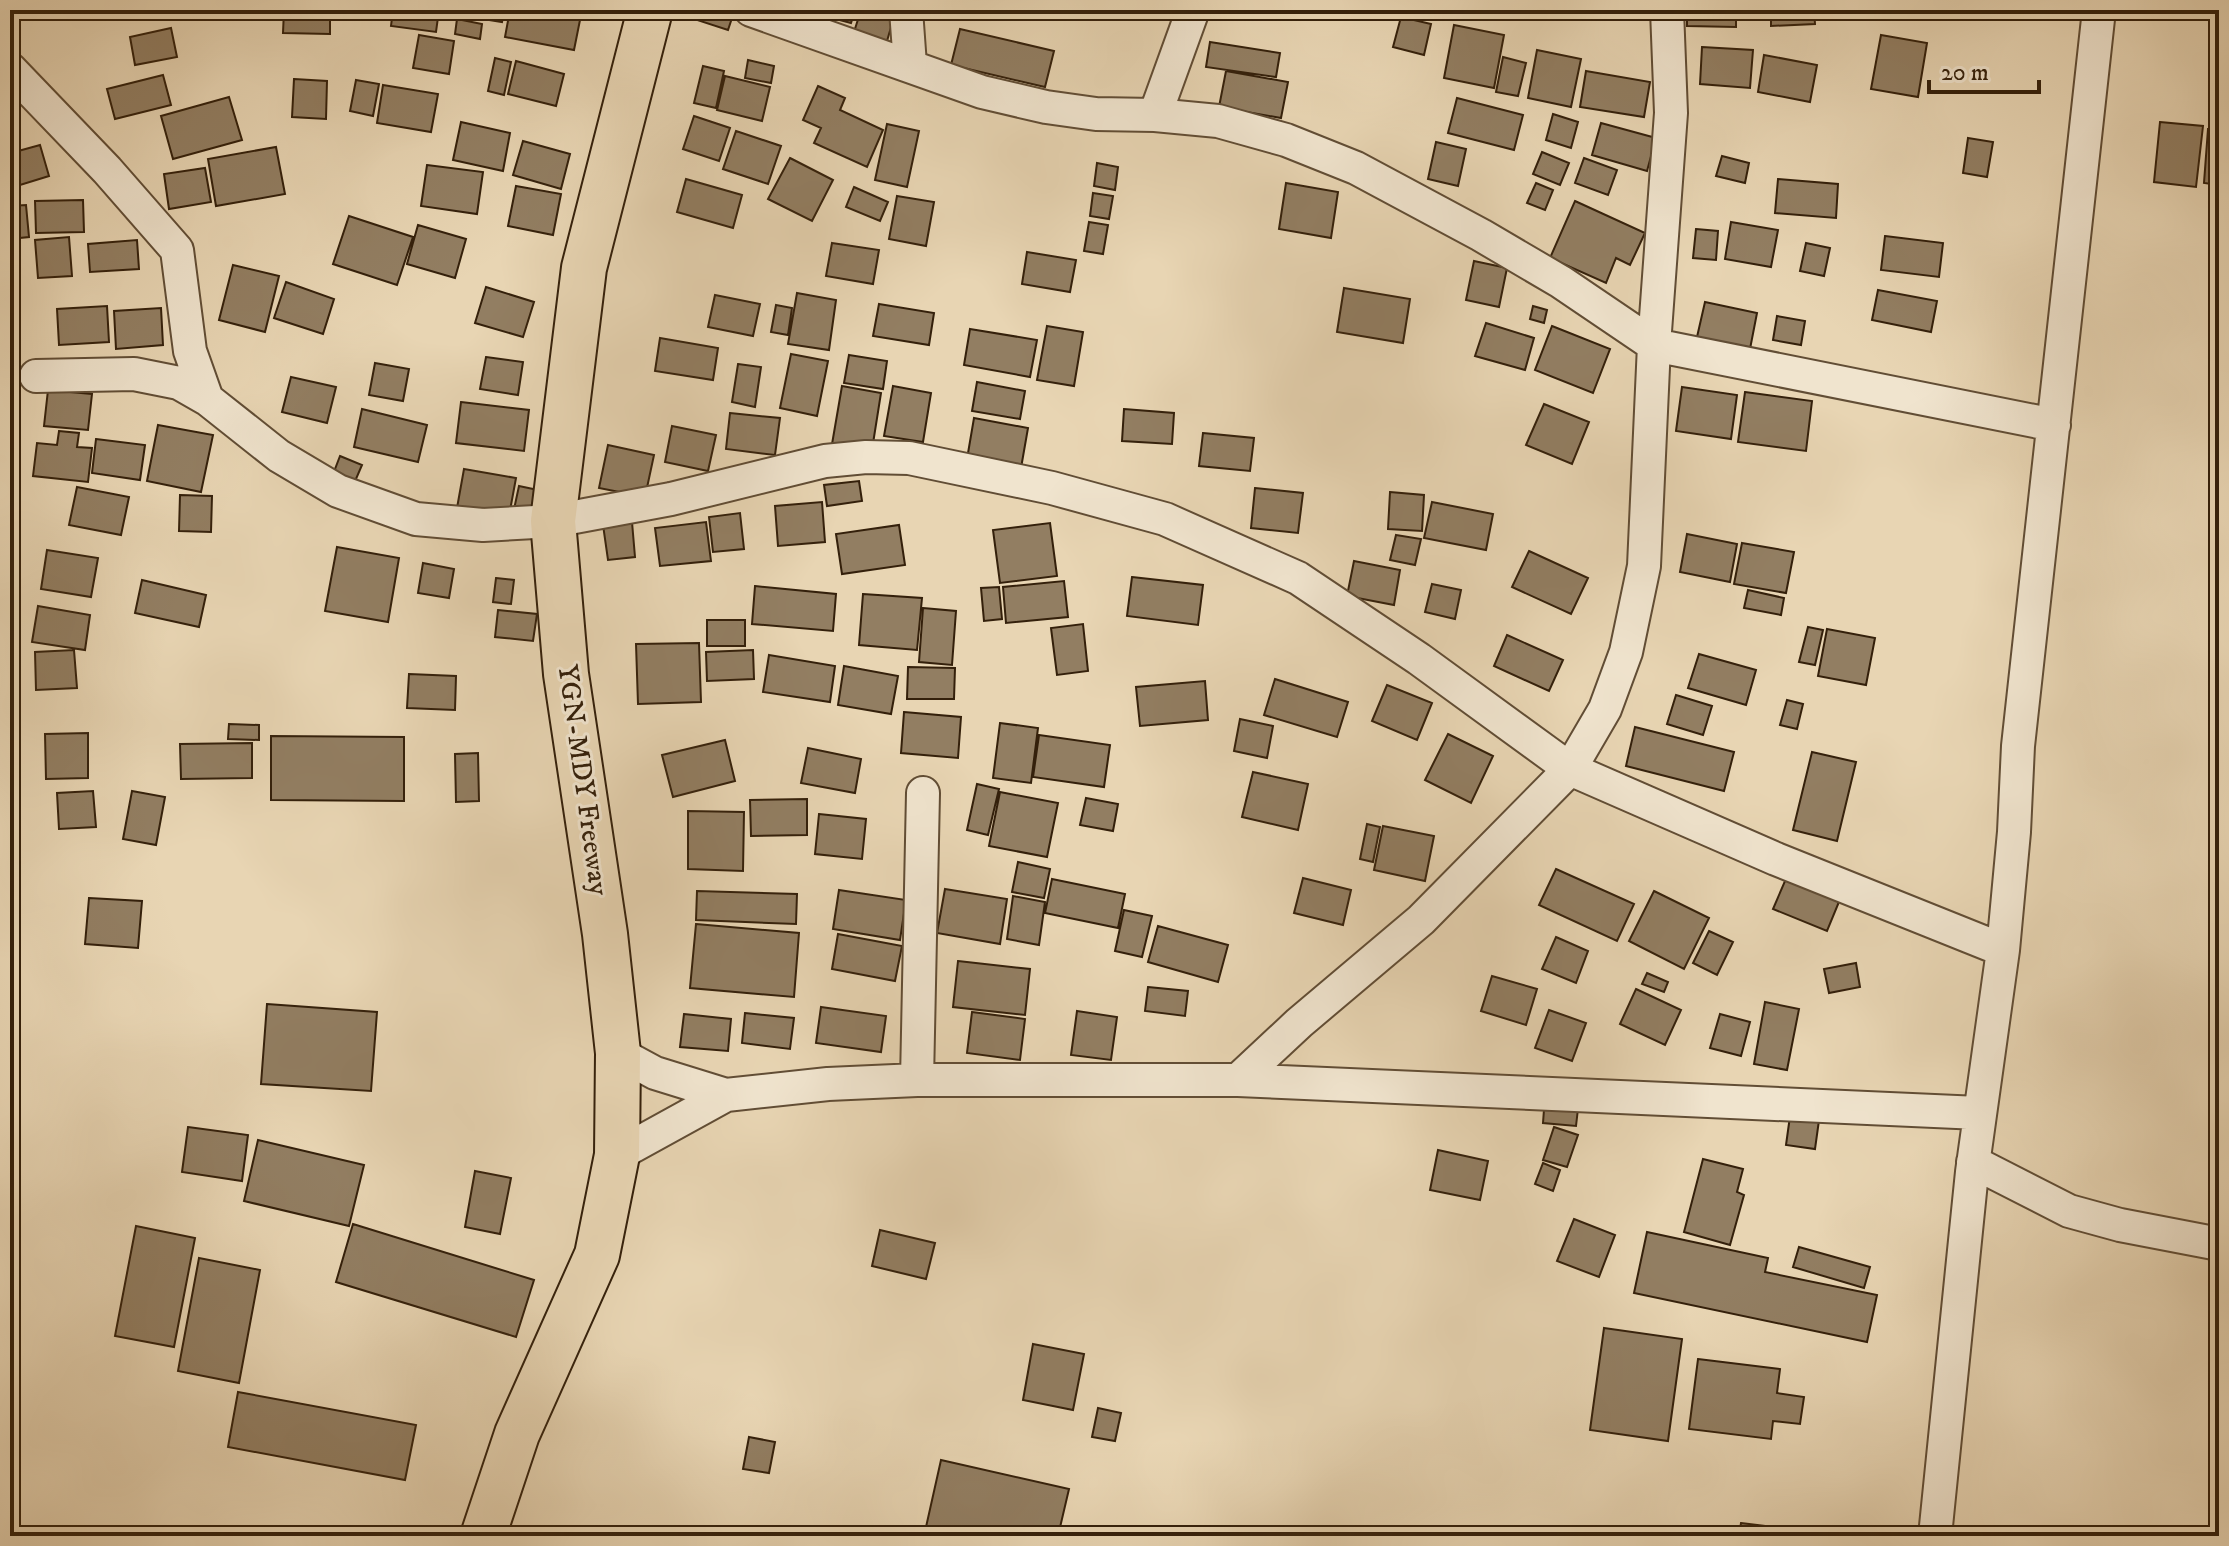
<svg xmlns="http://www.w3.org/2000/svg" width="2229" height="1546" viewBox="0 0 2229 1546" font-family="'IM FELL DW Pica',serif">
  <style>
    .building { fill: #927e62; stroke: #34200b; stroke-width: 2 }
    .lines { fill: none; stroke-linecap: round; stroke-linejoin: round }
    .minor-casing { stroke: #614d35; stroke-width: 36 }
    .primary-casing { stroke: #34200b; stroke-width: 48 }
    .minor { stroke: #f0e4ce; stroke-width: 32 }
    .primary { stroke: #e8d5b3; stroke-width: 44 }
    .labels { text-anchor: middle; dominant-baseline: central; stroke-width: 6; stroke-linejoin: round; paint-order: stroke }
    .street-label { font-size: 28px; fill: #34200b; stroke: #f0e4ce }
  </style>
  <rect width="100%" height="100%" fill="#e8d5b3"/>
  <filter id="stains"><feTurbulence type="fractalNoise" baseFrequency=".0025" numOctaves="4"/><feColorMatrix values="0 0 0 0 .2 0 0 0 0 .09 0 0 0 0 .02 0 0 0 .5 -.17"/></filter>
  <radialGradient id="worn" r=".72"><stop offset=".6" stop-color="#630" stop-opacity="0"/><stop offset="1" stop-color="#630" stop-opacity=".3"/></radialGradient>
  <path class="building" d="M284,10H330V34L283,33Z
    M393,10H439L436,32L391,26Z
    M447,10H504L502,22L446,13Z
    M510,10H582L574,50L505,37Z
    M701,10L734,12L728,30L697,20Z
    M802,10H855L851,23Z
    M861,10H896L887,41L854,32Z
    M1687,10H1736V27L1687,26Z
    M1771,10H1814L1815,24L1771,26Z
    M1401,17L1431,24L1424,55L1393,47Z
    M457,19L482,24L480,39L455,34Z
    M1454,25L1504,35L1494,88L1444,78Z
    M171,28L177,57L135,65L130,37Z
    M960,29L1054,51L1045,87L951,65Z
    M419,35L454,41L449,74L413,68Z
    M1881,35L1927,43L1918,97L1871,89Z
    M1210,42L1280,53L1276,77L1206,67Z
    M1702,47L1753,50L1750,88L1700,84Z
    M1537,50L1581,59L1571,107L1528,98Z
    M1764,55L1817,65L1810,102L1758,92Z
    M1503,57L1526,63L1518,96L1496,92Z
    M495,58L511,62L504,95L488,91Z
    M748,60L774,66L771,83L745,78Z
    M516,61L564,74L556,106L508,94Z
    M703,66L724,71L716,108L694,103Z
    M1226,71L1288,82L1281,118L1219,107Z
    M1586,71L1650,82L1644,117L1580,107Z
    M163,75L171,105L115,119L107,89Z
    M725,76L770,87L762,121L717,110Z
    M294,79L327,81L326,119L292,117Z
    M356,80L379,84L373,116L350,111Z
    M383,85L438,94L431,132L377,123Z
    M818,86L845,98L840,110L883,130L867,167L814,143L821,128L803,120Z
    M229,97L242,140L173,159L161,116Z
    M1457,98L1523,115L1514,150L1448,133Z
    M1553,114L1578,122L1571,148L1546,140Z
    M694,116L730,128L719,161L683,149Z
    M461,122L510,133L503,171L453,160Z
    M2160,122L2203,126L2196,187L2154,182Z
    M1601,123L1656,138L1647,171L1592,155Z
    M887,124L919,131L907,187L875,180Z
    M2208,129L2219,130V185L2204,183Z
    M736,131L781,146L768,184L723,169Z
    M1968,138L1993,142L1987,177L1963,173Z
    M523,141L570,154L561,189L513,175Z
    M1436,142L1466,149L1458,186L1428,179Z
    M40,145L49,176L20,185L11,153Z
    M276,147L285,194L216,206L208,159Z
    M1542,152L1569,163L1560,185L1533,174Z
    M1722,156L1749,163L1745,183L1716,176Z
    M790,158L833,180L812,221L768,199Z
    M1584,158L1617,170L1608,195L1575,183Z
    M1097,163L1118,167L1115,190L1094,186Z
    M427,165L483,172L477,214L421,206Z
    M205,168L211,202L169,209L164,174Z
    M686,179L742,195L733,228L677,212Z
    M1778,179L1838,184L1836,218L1775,213Z
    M1286,183L1338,192L1331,238L1279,229Z
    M1536,183L1553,190L1545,210L1527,203Z
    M516,186L561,194L553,235L508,226Z
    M854,187L888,202L880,221L846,207Z
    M1093,193L1113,196L1109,219L1090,216Z
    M897,196L934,202L926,246L889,239Z
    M83,200L84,232L36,233L35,201Z
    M1575,201L1645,233L1630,265L1616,258L1606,283L1550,258Z
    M26,205L29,237L10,239V206Z
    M349,216L413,237L397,285L333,264Z
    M1089,222L1108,225L1103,254L1084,251Z
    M1731,222L1778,230L1771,267L1725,259Z
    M418,225L466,239L455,278L407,264Z
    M1696,229L1718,231L1716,260L1693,258Z
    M1885,236L1943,243L1939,277L1881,270Z
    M69,237L72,276L38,278L35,240Z
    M137,240L139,269L90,272L88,244Z
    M832,243L879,250L873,284L826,276Z
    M1806,243L1830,248L1824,276L1800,271Z
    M14,248L15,285H10V249Z
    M1027,252L1076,260L1070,292L1022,284Z
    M1474,261L1507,268L1499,307L1466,300Z
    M233,265L279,276L265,332L219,320Z
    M286,282L334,299L323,334L274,318Z
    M486,287L534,302L523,337L475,323Z
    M1344,288L1410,299L1403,343L1337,332Z
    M1878,290L1937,301L1931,332L1872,320Z
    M797,293L836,300L829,350L788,344Z
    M715,295L760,304L753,336L708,327Z
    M1705,302L1757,313L1750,349L1697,337Z
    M879,304L934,313L929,345L873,336Z
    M776,305L792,308L788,335L771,332Z
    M107,306L109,342L59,345L57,309Z
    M1533,306L1547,310L1544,323L1530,319Z
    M161,308L163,345L116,349L114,311Z
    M1777,316L1805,321L1801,345L1773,340Z
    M1486,323L1534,338L1525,370L1475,356Z
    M1047,326L1083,332L1074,386L1037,380Z
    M1552,326L1610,349L1593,393L1535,370Z
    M970,329L1037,340L1030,377L964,365Z
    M660,338L718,348L713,380L655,371Z
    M791,354L828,361L817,416L780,408Z
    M849,355L887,361L883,389L844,383Z
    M486,357L523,362L518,395L480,389Z
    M375,363L409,369L403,401L369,395Z
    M738,364L761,367L755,407L732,402Z
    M291,377L336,387L327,423L282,412Z
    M977,382L1025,391L1020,419L972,411Z
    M842,386L881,393L871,456L831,450Z
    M893,386L931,393L923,442L884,436Z
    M1682,387L1737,395L1731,439L1676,431Z
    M48,390L92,394L88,430L44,426Z
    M1745,392L1812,401L1806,451L1738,442Z
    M461,402L529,410L524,451L456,443Z
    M1544,404L1589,422L1572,464L1526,445Z
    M362,409L427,425L418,462L354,447Z
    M1124,409L1174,413L1172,444L1122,441Z
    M730,413L780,418L775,455L726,449Z
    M974,418L1028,428L1021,468L967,459Z
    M158,425L213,435L201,492L147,481Z
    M672,426L716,435L708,471L665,462Z
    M59,431L79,433L77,447L92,448L88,482L33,476L37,443L57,445Z
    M1203,433L1254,438L1250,471L1199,466Z
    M96,439L145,445L140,480L92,473Z
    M608,445L654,455L645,497L599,488Z
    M340,456L362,465L353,486L332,477Z
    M464,469L516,478L509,516L457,508Z
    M859,481L862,501L827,506L824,485Z
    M519,486L538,490L532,518L513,514Z
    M77,487L129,497L121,535L69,525Z
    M1255,488L1303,493L1298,533L1251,528Z
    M1390,492L1424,495L1422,531L1388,529Z
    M180,495L212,496L211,532L179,531Z
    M822,502L825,542L778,546L775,506Z
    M1432,502L1493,514L1486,550L1424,538Z
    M740,513L744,549L713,552L709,517Z
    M632,522L635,557L608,560L603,525Z
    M706,522L711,561L660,566L655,528Z
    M1050,523L1057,576L1000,583L993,530Z
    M899,525L905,565L842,574L836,534Z
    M1687,534L1737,544L1730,582L1680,572Z
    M1396,535L1421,539L1415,565L1390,560Z
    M1742,543L1794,552L1786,593L1734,584Z
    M337,547L399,558L388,622L325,611Z
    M47,550L98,558L91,597L41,589Z
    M1529,551L1588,578L1571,614L1512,587Z
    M1354,561L1400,570L1394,605L1347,596Z
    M423,563L454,569L449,598L418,593Z
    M1132,577L1203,585L1198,625L1127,616Z
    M496,578L514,580L511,604L493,602Z
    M142,580L206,595L199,627L135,613Z
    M1064,581L1068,617L1006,623L1003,587Z
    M1432,584L1461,590L1455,619L1425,612Z
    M755,586L836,594L833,631L752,624Z
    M999,587L1002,619L984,621L981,588Z
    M1748,590L1784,598L1781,615L1744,608Z
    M863,594L922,598L917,650L859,645Z
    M38,606L90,615L85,650L32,642Z
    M923,608L956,611L952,665L919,662Z
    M498,610L537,614L533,641L495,637Z
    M707,620H745V646H707Z
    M1083,624L1088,671L1057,675L1051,628Z
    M1808,627L1823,630L1815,665L1799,662Z
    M1827,629L1875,638L1866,685L1818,676Z
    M1507,635L1563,660L1549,691L1494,666Z
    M699,643L701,702L638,704L636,644Z
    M74,650L77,688L36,690L35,652Z
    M753,650L754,679L707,681L706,652Z
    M1699,654L1756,670L1746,705L1688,688Z
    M769,655L835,666L830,702L763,692Z
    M844,666L898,676L891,714L838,705Z
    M908,667L955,668L954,699H907Z
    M409,674L456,676L455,710L407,708Z
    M1275,679L1348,702L1337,737L1264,715Z
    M1205,681L1208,720L1140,726L1136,687Z
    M1387,685L1432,703L1417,740L1372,721Z
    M1676,695L1712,706L1703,735L1667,724Z
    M1787,700L1803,704L1797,729L1780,725Z
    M904,712L961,717L958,758L901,753Z
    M1240,719L1273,726L1267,758L1234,751Z
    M1000,723L1038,728L1031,783L993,778Z
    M229,724L259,725V740L228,739Z
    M1635,727L1734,752L1724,791L1626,766Z
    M88,733V778L46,779L45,734Z
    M1448,734L1493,756L1471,803L1425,780Z
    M1039,735L1110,745L1104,787L1033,777Z
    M271,736L404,737V801L271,800Z
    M725,740L735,781L673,797L662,755Z
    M252,743V778L181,779L180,744Z
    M808,748L861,759L855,793L801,783Z
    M1812,752L1856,762L1837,841L1793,830Z
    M478,753L479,801L456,802L455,754Z
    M1253,772L1308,784L1298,830L1242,817Z
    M977,784L999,789L988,835L967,830Z
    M93,791L96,827L59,829L57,793Z
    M132,791L165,797L156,845L123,839Z
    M1000,792L1058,803L1047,857L989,846Z
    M1086,798L1118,804L1113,831L1080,825Z
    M807,799V835L751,836L750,800Z
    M688,811L744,812L743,871L688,869Z
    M819,814L866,819L862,859L815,854Z
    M1367,824L1380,827L1373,862L1360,859Z
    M1383,826L1434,836L1425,881L1374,870Z
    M1018,862L1050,869L1044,898L1012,892Z
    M1556,869L1634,904L1617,941L1539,905Z
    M1788,874L1841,897L1827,931L1773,909Z
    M1303,878L1351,890L1343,925L1294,913Z
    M1052,879L1125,894L1118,928L1045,913Z
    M945,889L1007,899L1000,944L937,933Z
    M839,890L906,900L900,940L833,929Z
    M697,891L797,894L796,924L696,920Z
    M1654,891L1709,918L1684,969L1629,941Z
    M1013,896L1045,902L1039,945L1007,939Z
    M89,898L142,901L138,948L85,944Z
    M1124,910L1152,916L1142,957L1115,951Z
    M696,924L799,933L794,997L690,988Z
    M1158,926L1228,945L1218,982L1148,962Z
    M1709,931L1733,942L1717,975L1693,963Z
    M838,934L902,946L895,981L832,969Z
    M1556,937L1588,951L1576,983L1542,969Z
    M958,961L1030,969L1025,1015L953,1007Z
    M1856,963L1860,987L1829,993L1824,969Z
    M1647,973L1668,982L1664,992L1642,984Z
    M1492,976L1537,989L1526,1025L1481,1011Z
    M1148,987L1188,991L1185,1016L1145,1011Z
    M1636,989L1681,1010L1665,1045L1620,1024Z
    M1765,1002L1799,1009L1787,1070L1754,1064Z
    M267,1004L377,1012L371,1091L261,1084Z
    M821,1007L886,1016L881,1052L816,1043Z
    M1549,1010L1586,1023L1572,1061L1535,1048Z
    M1077,1011L1117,1017L1111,1060L1071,1055Z
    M972,1012L1025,1019L1020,1060L967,1053Z
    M745,1013L794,1018L790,1049L742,1043Z
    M684,1014L731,1019L728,1051L680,1047Z
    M1720,1014L1750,1022L1741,1056L1710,1048Z
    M1545,1096L1579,1100L1576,1126L1543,1123Z
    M1791,1109L1820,1113L1815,1149L1786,1145Z
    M188,1127L248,1135L242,1181L182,1172Z
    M1554,1127L1578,1135L1567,1167L1543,1160Z
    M258,1140L364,1165L349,1226L244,1201Z
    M1438,1150L1488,1161L1480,1200L1430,1190Z
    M1703,1159L1743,1169L1737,1192L1744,1195L1730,1245L1684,1232Z
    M1543,1163L1560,1170L1553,1191L1535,1184Z
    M475,1171L511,1178L500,1234L465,1227Z
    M1574,1219L1615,1235L1599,1277L1557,1261Z
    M353,1224L534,1280L516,1337L336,1282Z
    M136,1226L195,1238L174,1347L115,1336Z
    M880,1230L935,1243L926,1279L872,1266Z
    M1647,1232L1768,1258L1765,1272L1877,1295L1867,1342L1634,1293Z
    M1799,1247L1870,1267L1864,1288L1793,1267Z
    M199,1258L260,1270L239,1383L178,1371Z
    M1604,1328L1682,1339L1668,1441L1590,1430Z
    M1033,1344L1084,1354L1073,1410L1023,1400Z
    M1698,1359L1780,1369L1777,1393L1804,1397L1800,1424L1773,1421L1771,1439L1689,1429Z
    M238,1392L416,1425L405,1480L228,1447Z
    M1098,1408L1121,1413L1115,1441L1092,1437Z
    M749,1437L775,1442L769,1473L743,1469Z
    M941,1460L1069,1489L1058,1536H924Z
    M1741,1523L1806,1531L1805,1536H1739Z"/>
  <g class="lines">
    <defs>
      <path id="minor" d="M751,10L982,92L1046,107L1096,114L1155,115L1218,121L1286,140L1356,168L1481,235L1561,282L1654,345L2054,425
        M906,10L910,65
        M10,69L107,170L177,250L190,351L207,399
        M1155,115L1193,10
        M36,376L134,374L179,383L207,399L279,456L338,491L416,519L483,525L553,521L671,499L825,461L866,457L909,458L1052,488L1165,519L1298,578L1419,659L1570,769L1776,859L2003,950
        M618,1053L655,1073L726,1095
        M917,1080L923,793
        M1238,1080L1979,1113
        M617,1155L726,1095L828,1084L917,1080H1238L1299,1023L1421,920L1570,769L1605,709L1626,652L1644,566L1654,345L1671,113L1667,10
        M1973,1162L2069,1211L2120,1225L2219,1244
        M1935,1536L1972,1172L2003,950L2014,832L2018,746L2099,10"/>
      <path id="primary" d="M483,1536L517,1434L597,1255L617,1155L618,1053L605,934L566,674L553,521L584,268L650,10"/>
    </defs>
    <use href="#minor" class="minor-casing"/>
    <use href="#primary" class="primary-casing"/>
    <use href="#minor" class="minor"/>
    <use href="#primary" class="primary"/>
  </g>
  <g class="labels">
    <g class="street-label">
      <text transform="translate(583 780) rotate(82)">YGN-MDY Freeway</text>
    </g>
  </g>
  <rect width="2229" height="1546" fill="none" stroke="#e8d5b3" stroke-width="40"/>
  <rect x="12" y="12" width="2205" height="1522" fill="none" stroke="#34200b" stroke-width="4"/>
  <rect x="20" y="20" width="2189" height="1506" fill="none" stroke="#34200b" stroke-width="2"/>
  <path d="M1929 80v12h110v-12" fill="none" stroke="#34200b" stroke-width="4"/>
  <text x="1941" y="80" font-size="24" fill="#34200b" stroke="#f0e4ce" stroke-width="6" paint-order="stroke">20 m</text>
  <rect width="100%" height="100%" filter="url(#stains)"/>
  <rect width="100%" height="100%" fill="url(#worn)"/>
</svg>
